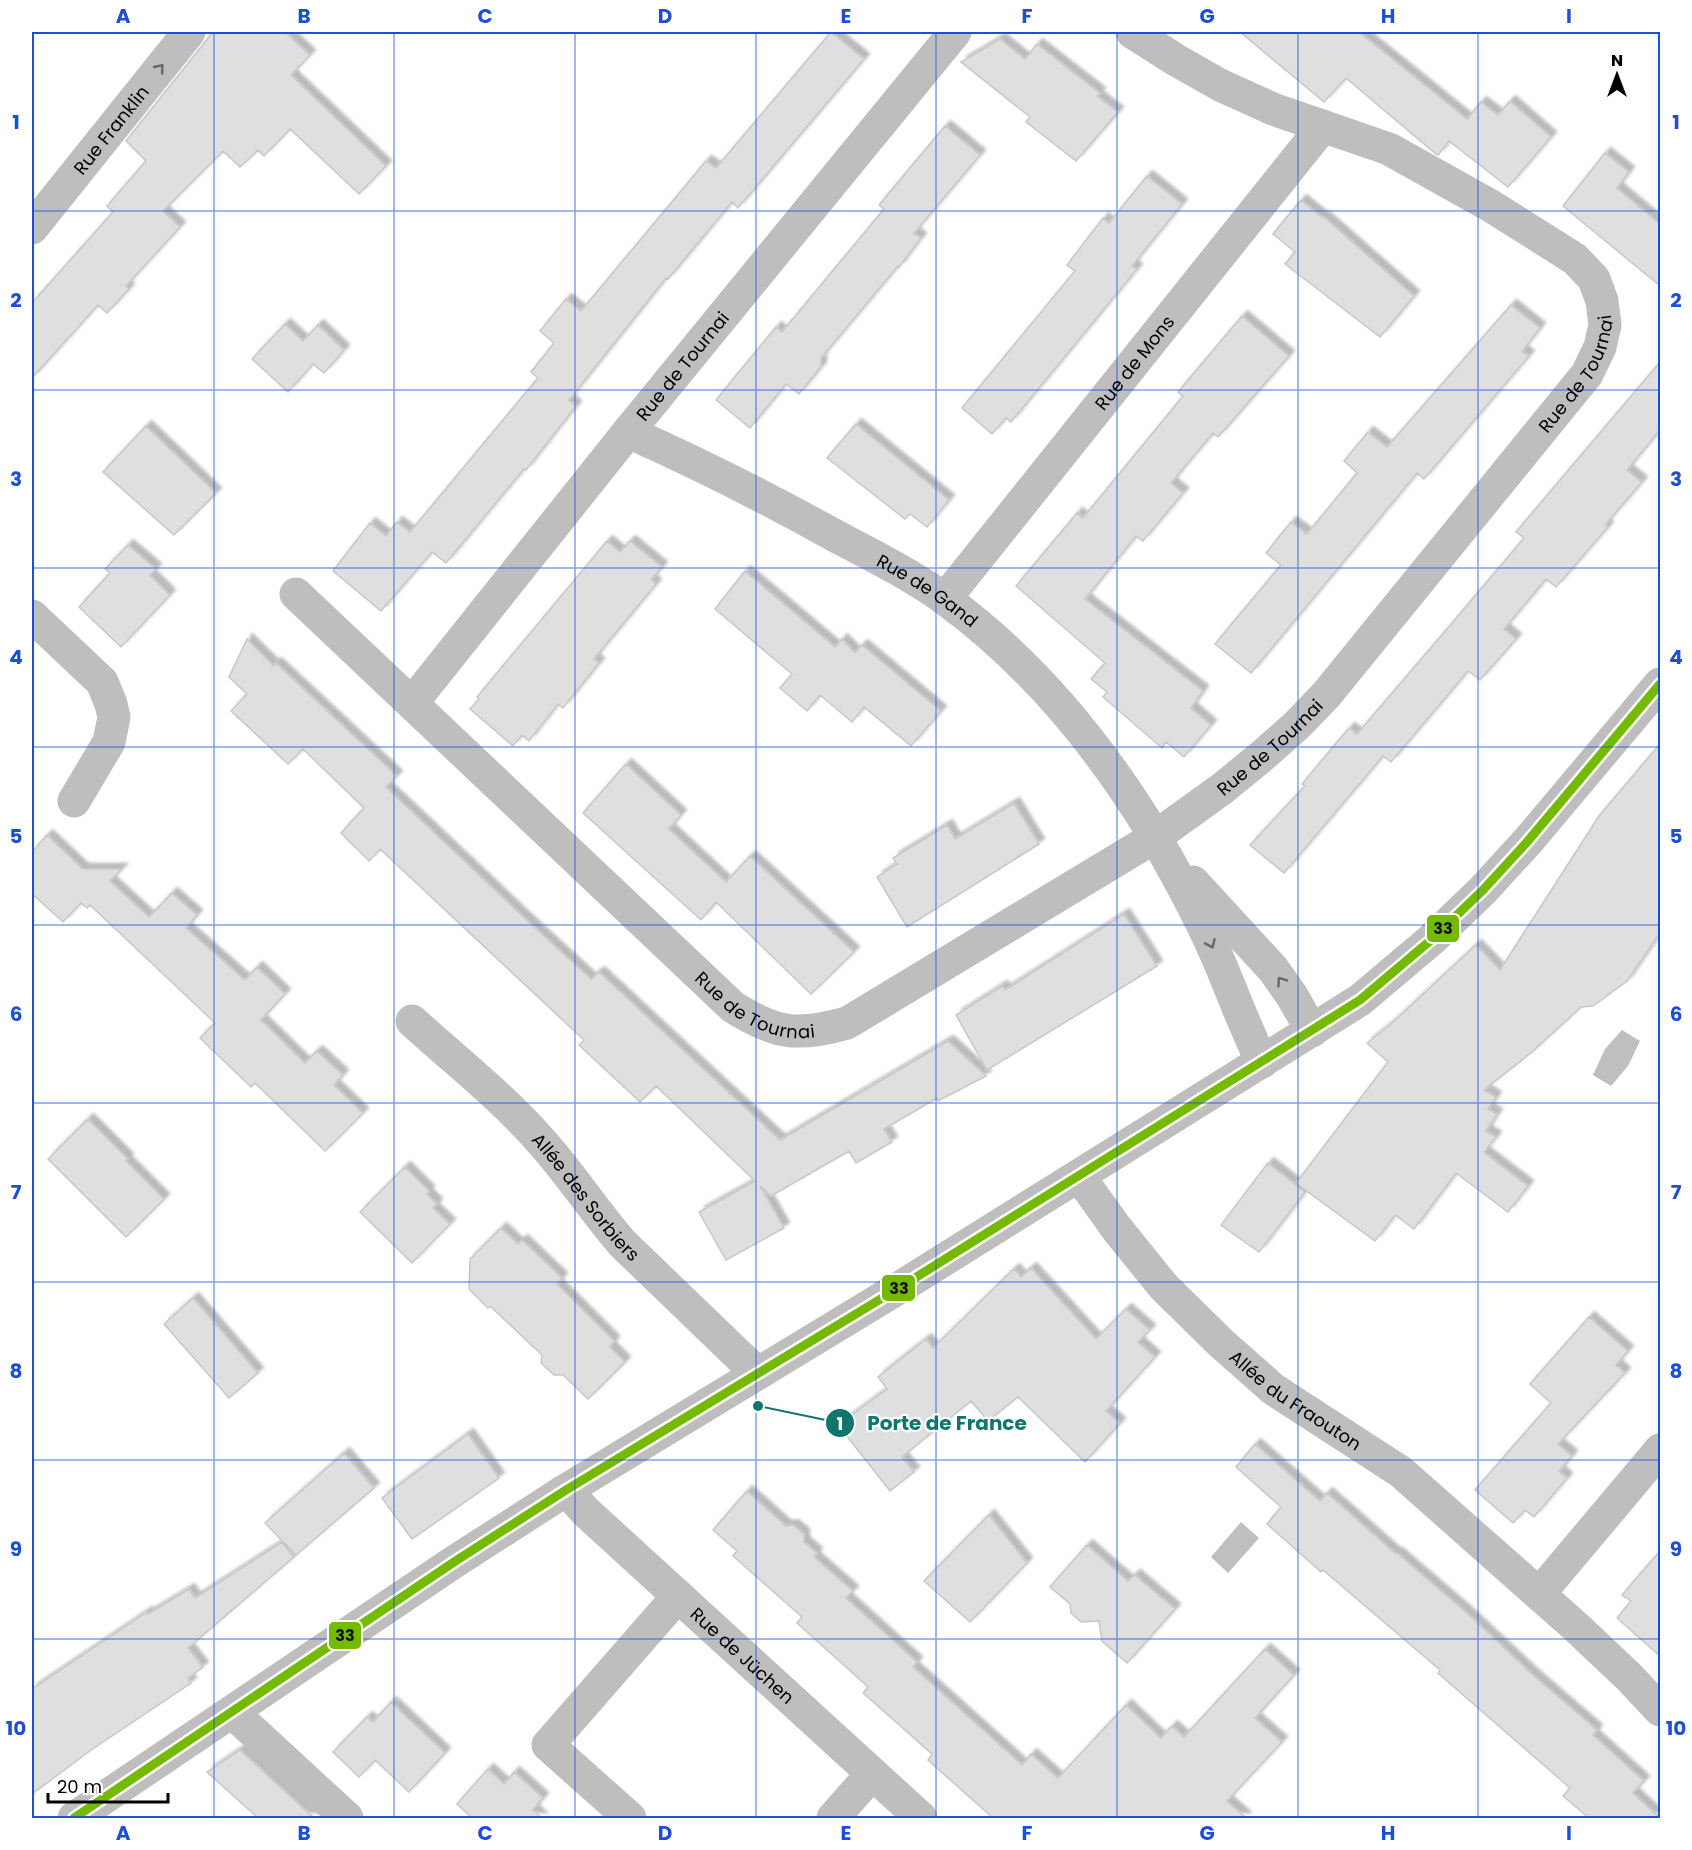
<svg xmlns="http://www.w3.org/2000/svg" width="1692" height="1850" viewBox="0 0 1692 1850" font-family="Poppins,sans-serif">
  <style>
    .water { fill: #bfbfbf }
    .building { fill: #dfdfdf; stroke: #c7c7c7; stroke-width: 1.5; filter: url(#shadow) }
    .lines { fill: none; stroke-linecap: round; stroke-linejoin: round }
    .minor { stroke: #bebebe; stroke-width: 33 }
    .bus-1-casing { stroke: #fff; stroke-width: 14 }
    .bus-1 { stroke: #74ba00; stroke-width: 9 }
    .oneway { stroke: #686868 }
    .grid { fill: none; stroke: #1d4ed8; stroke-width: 1.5; stroke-opacity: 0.55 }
    .labels { text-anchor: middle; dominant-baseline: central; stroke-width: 4.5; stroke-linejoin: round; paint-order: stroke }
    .street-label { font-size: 18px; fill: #000; stroke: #fff }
    .leader { fill: none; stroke: #0f766e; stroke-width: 2 }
    .callout-dot { fill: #0f766e; stroke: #fff; stroke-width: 2 }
    .mark-label { font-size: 18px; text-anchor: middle; font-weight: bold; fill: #fff }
    .callout-label { font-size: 20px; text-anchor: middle; font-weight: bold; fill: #0f766e; stroke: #fff; stroke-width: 4.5; stroke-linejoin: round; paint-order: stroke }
    .line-badge { stroke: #fff; stroke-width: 2 }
    .pale-badge-label { font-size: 16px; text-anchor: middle; font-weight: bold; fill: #111 }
    .neatline { fill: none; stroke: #1d4ed8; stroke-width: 2 }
    .grid-label { font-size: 20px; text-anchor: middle; font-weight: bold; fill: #1d4ed8 }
  </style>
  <defs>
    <filter id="shadow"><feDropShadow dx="5.5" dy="-5.5" stdDeviation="1.5" flood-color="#0004"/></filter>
  </defs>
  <rect width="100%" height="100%" fill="#fff"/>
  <path class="water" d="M1622,1030L1640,1041L1628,1066L1611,1086L1593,1075L1605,1049Z
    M1241,1522L1259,1538L1228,1573L1211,1557Z"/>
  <path class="building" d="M213,32H285L310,55L291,75L386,166L359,194L290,129L264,156L258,150L240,167L223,151L163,211L180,227L126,286L129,289L107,313L98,305L32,378V303L113,212L107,206L146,161L126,141Z
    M831,32L864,59L738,208L732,202L668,279L666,278L569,400L576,406L526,470L524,469L446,563L432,552L381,611L333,571L370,523L386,536L397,522L410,532L538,378L531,372L554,343L540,331L566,299L581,311L706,161L716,168Z
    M1240,32H1359L1467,119L1481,102L1498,115L1510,101L1551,137L1508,187L1449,141L1438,155L1436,154L1346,78L1324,102Z
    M1000,39L1025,59L1037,44L1100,93L1097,96L1118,112L1076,161L1026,122L1030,117L961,62Z
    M945,126L980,155L914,233L921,238L899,267L898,266L821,358V367L799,394L786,384L750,428L716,400L776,327L782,332L884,209L879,205Z
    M1605,153L1629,172L1617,188L1660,224V286L1563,206Z
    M1147,176L1182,204L1132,266L1137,269L1011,422L1006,418L992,434L962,408L1075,271L1067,265L1103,218L1109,223Z
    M1301,200L1323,218L1324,217L1414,296L1380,337L1285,264L1295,252L1273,234Z
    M1511,305L1540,328L1522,351L1529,356L1424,479L1417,473L1251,673L1215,644L1281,565L1266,553L1291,522L1307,534L1357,473L1344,461L1368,432L1387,447Z
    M1242,316L1289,356L1218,437L1213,433L1171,483L1183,493L1143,541L1136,536L1085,599L1203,691L1191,708L1211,725L1184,757L1166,742L1162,748L1103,697L1107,692L1091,679L1105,663L1016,586L1077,513L1083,518L1183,396L1178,392Z
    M285,324L303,341L318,325L344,350L324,373L313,364L288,392L252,359Z
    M1660,362V430L1627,470L1642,482L1605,525L1608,527L1556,587L1546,579L1504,629L1516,639L1480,680L1468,671L1391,762L1383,756L1284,873L1250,845L1305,786L1302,784L1349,728L1357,734L1447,629L1524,538L1516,532Z
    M856,424L949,500L927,527L910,514L905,519L827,458Z
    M146,426L216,493L174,535L103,472Z
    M607,541L620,552L630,541L662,567L651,580L656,584L594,659L599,663L563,708L558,704L529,741L522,735L513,746L470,709L479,699L477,697Z
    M128,545L156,569L150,575L170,595L121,647L79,607L110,573L105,569Z
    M745,571L835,647L842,639L855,653L862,645L941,711L911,746L864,707L852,722L820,695L807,711L780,688L792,674L715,609Z
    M247,639L274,666L276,663L397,776L386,787L531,924L591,979L599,972L780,1140L948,1041L986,1076L938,1101L937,1098L884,1129L892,1142L856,1163L849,1151L771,1196L760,1186L784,1228L726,1260L699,1212L755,1181L656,1086L640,1102L579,1045L584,1040L380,849L369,861L341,833L364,808L303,749L288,764L231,711L247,694L229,677Z
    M1660,744V933L1627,981L1593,1006L1581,1007L1532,1052L1484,1090L1496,1097L1488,1109L1497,1114L1486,1131L1496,1137L1484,1152L1528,1186L1508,1212L1456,1173L1414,1229L1395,1215L1375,1241L1296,1183L1388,1062L1367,1043L1392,1023L1476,945L1500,970L1599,816Z
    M626,764L681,815L669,829L726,882L750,856L854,952L811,994L716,902L701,920L583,813Z
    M1014,803L1039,844L907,927L877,877L897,864L893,858L947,825L955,839Z
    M47,835L83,869H122L110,881L149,917L172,893L197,915L186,928L245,980L257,967L285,994L261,1020L305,1063L317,1051L343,1075L334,1085L363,1113L325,1151L255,1083L251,1087L200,1038L215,1023L90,905L87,908L81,903L63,922L32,894V852Z
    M1124,914L1157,966L987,1070L956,1015L1002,986L1005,990Z
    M88,1119L128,1159L126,1161L164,1199L126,1237L48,1159Z
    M1268,1163L1305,1192L1259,1252L1221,1225Z
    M405,1167L429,1191L427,1194L437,1204L433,1208L450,1224L412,1263L360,1212Z
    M501,1228L518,1244L522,1240L562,1278L557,1284L614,1341L610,1347L625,1362L588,1399L563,1375H554L541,1363L542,1355L490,1306L488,1308L469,1289L470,1259Z
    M1031,1268L1096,1339L1126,1309L1150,1330L1138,1342L1155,1357L1106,1411L1120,1423L1085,1462L1018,1397L988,1421L971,1401L902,1457L914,1472L890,1491L838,1425L887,1389L878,1377L926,1339L933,1348L1014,1269L1021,1277Z
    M193,1298L258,1373L229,1398L164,1324Z
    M1589,1317L1628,1351L1616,1365L1625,1373L1558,1444L1572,1456L1559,1471L1567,1478L1534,1517L1525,1510L1513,1523L1475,1490L1551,1403L1530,1384Z
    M468,1434L499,1478L412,1539L382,1498Z
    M1255,1444L1320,1501L1327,1493L1396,1554L1397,1553L1467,1613L1532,1674L1597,1730L1593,1735L1644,1781L1633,1793L1660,1818H1589L1563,1796L1570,1788L1438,1673L1440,1670L1323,1570L1321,1572L1267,1524L1281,1507L1236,1467Z
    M344,1453L374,1488L296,1555L265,1523Z
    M747,1491L786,1526L793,1525L804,1534V1542L817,1553L814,1557L853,1591L846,1598L917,1662L913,1667L1022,1765L1031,1754L1058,1778L1126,1705L1161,1738L1172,1726L1184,1737L1265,1649L1294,1675L1255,1718L1282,1742L1227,1801L1246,1818H993L928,1760L932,1754L863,1693L868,1687L797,1623L802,1617L733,1556L737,1551L713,1530Z
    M989,1515L1027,1563L970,1622L924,1581Z
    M282,1542L294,1557L188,1648L203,1667L188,1678L191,1683L91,1750L32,1794V1689L147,1612L148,1614L189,1589L195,1598Z
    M1087,1545L1128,1581L1135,1575L1175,1609L1127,1663L1102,1641L1099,1621L1081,1622L1071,1613L1070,1604L1050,1587Z
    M1660,1551V1656L1617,1618L1631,1601L1622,1595Z
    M391,1702L445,1753L409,1792L375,1760L359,1777L333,1752L367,1717L373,1722Z
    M240,1750L314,1818H258L207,1772Z
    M488,1769L504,1784L514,1772L543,1798L533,1810L542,1818H472L457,1804Z"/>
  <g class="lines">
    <g class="minor">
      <path id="s1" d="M32,228L189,32"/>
      <path id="s2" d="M628,432C698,463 765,497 832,534C870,554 910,574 945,599C1030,661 1100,746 1154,835C1179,878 1203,922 1222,968C1235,1000 1247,1031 1262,1062"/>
      <path id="s3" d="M296,594L733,1007C776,1034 797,1037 847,1023L1155,837L1223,788L1262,756L1296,726L1326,695L1587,374L1600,347L1605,325L1602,301L1594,279L1575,259L1491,206L1389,149L1273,109L1220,85L1176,60L1132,32"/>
      <path id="s4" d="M945,599L1323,126"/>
      <path d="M32,616L102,682L111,704L114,717L109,742L74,801"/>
      <path id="s5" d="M412,703L628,432L955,32"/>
      <path d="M1193,882L1273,969L1292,996L1312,1031"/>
      <path id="s6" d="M412,1021C455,1060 502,1097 540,1140C570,1173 594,1211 623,1244L757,1373"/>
      <path id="s7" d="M1079,1176L1117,1229L1164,1287L1221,1343L1273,1389L1401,1472L1575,1626L1629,1677L1660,1710"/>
      <path id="s8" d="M566,1490L586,1512L921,1818"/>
      <path d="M1539,1594L1660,1450"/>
      <path d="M232,1712L347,1818"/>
      <path d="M74,1818L454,1562L566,1490L902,1286L1360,1000L1431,940L1483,890L1527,842L1660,684"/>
      <path d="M630,1818L548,1745L678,1596"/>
      <path d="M833,1818L872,1774"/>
    </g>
    <defs>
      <path id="bus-1" d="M74,1818L454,1562L566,1490L902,1286L1360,1000L1431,940L1483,890L1527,842L1660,684"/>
    </defs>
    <use href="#bus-1" class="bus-1-casing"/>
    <use href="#bus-1" class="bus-1"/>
  </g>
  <defs><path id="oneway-chevron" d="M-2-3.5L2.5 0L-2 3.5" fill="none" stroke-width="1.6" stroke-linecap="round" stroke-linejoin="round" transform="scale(1.5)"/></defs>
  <g class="oneway">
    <use href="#oneway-chevron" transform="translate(160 68) rotate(-51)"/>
    <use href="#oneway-chevron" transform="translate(1211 944) rotate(66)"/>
    <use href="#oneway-chevron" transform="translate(1281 981) rotate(-125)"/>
  </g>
  <path class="grid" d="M214,32V1818M394,32V1818M575,32V1818M756,32V1818M936,32V1818M1117,32V1818M1298,32V1818M1478,32V1818M32,211H1660M32,390H1660M32,568H1660M32,747H1660M32,925H1660M32,1103H1660M32,1282H1660M32,1460H1660M32,1639H1660"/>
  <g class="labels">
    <g class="street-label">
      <text stroke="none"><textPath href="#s1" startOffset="126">Rue Franklin</textPath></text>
      <text stroke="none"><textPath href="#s4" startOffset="303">Rue de Mons</textPath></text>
      <text stroke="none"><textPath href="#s5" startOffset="432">Rue de Tournai</textPath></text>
      <text stroke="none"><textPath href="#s3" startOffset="1713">Rue de Tournai</textPath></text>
      <text stroke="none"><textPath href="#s2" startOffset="339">Rue de Gand</textPath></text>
      <text stroke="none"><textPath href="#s3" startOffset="1227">Rue de Tournai</textPath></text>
      <text stroke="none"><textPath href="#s3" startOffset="621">Rue de Tournai</textPath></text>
      <text stroke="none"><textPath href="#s6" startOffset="248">Allée des Sorbiers</textPath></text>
      <text stroke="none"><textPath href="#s7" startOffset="314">Allée du Fraouton</textPath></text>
      <text stroke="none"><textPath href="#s8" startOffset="242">Rue de Jüchen</textPath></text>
    </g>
  </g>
  <path class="leader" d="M758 1406L840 1423"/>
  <g class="callout-dot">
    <circle cx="758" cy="1406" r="6"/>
    <circle cx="840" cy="1423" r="15"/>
  </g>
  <g class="mark-label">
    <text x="840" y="1430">1</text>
  </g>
  <g class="callout-label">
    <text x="947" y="1430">Porte de France</text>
  </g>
  <g class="line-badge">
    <rect x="1426" y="914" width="34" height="29" rx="6" fill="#74ba00"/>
    <rect x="881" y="1274" width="35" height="28" rx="6" fill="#74ba00"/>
    <rect x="328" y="1621" width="34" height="29" rx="6" fill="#74ba00"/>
  </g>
  <g class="pale-badge-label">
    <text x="1443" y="934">33</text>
    <text x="899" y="1294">33</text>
    <text x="345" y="1641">33</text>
  </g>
  <rect width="1692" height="1850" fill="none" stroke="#ffffff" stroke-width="66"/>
  <g transform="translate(1617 75)" stroke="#ffffff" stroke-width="4.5" paint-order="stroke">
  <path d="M0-4.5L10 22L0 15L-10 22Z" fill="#000000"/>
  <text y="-9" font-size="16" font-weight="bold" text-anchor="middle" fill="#000000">N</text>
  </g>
  <path d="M48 1793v9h120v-9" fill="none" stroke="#000000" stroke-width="3"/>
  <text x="57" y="1793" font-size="18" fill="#000000" stroke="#ffffff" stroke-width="4.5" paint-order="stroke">20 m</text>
  <rect x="33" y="33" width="1626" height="1784" class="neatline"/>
  <g class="grid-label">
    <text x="123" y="23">A</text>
    <text x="304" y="23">B</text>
    <text x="485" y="23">C</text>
    <text x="665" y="23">D</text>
    <text x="846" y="23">E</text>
    <text x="1027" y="23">F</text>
    <text x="1207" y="23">G</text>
    <text x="1388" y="23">H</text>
    <text x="1569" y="23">I</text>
    <text x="16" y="129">1</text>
    <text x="1676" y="129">1</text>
    <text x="16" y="307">2</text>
    <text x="1676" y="307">2</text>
    <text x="16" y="486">3</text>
    <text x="1676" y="486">3</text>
    <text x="16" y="664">4</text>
    <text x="1676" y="664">4</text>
    <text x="16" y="843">5</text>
    <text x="1676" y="843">5</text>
    <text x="16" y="1021">6</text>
    <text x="1676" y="1021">6</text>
    <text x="16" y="1199">7</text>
    <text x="1676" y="1199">7</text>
    <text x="16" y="1378">8</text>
    <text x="1676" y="1378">8</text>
    <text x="16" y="1556">9</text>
    <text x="1676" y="1556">9</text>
    <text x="16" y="1735">10</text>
    <text x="1676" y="1735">10</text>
    <text x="123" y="1840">A</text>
    <text x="304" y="1840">B</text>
    <text x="485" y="1840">C</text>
    <text x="665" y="1840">D</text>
    <text x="846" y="1840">E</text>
    <text x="1027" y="1840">F</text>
    <text x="1207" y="1840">G</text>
    <text x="1388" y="1840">H</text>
    <text x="1569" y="1840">I</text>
  </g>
</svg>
